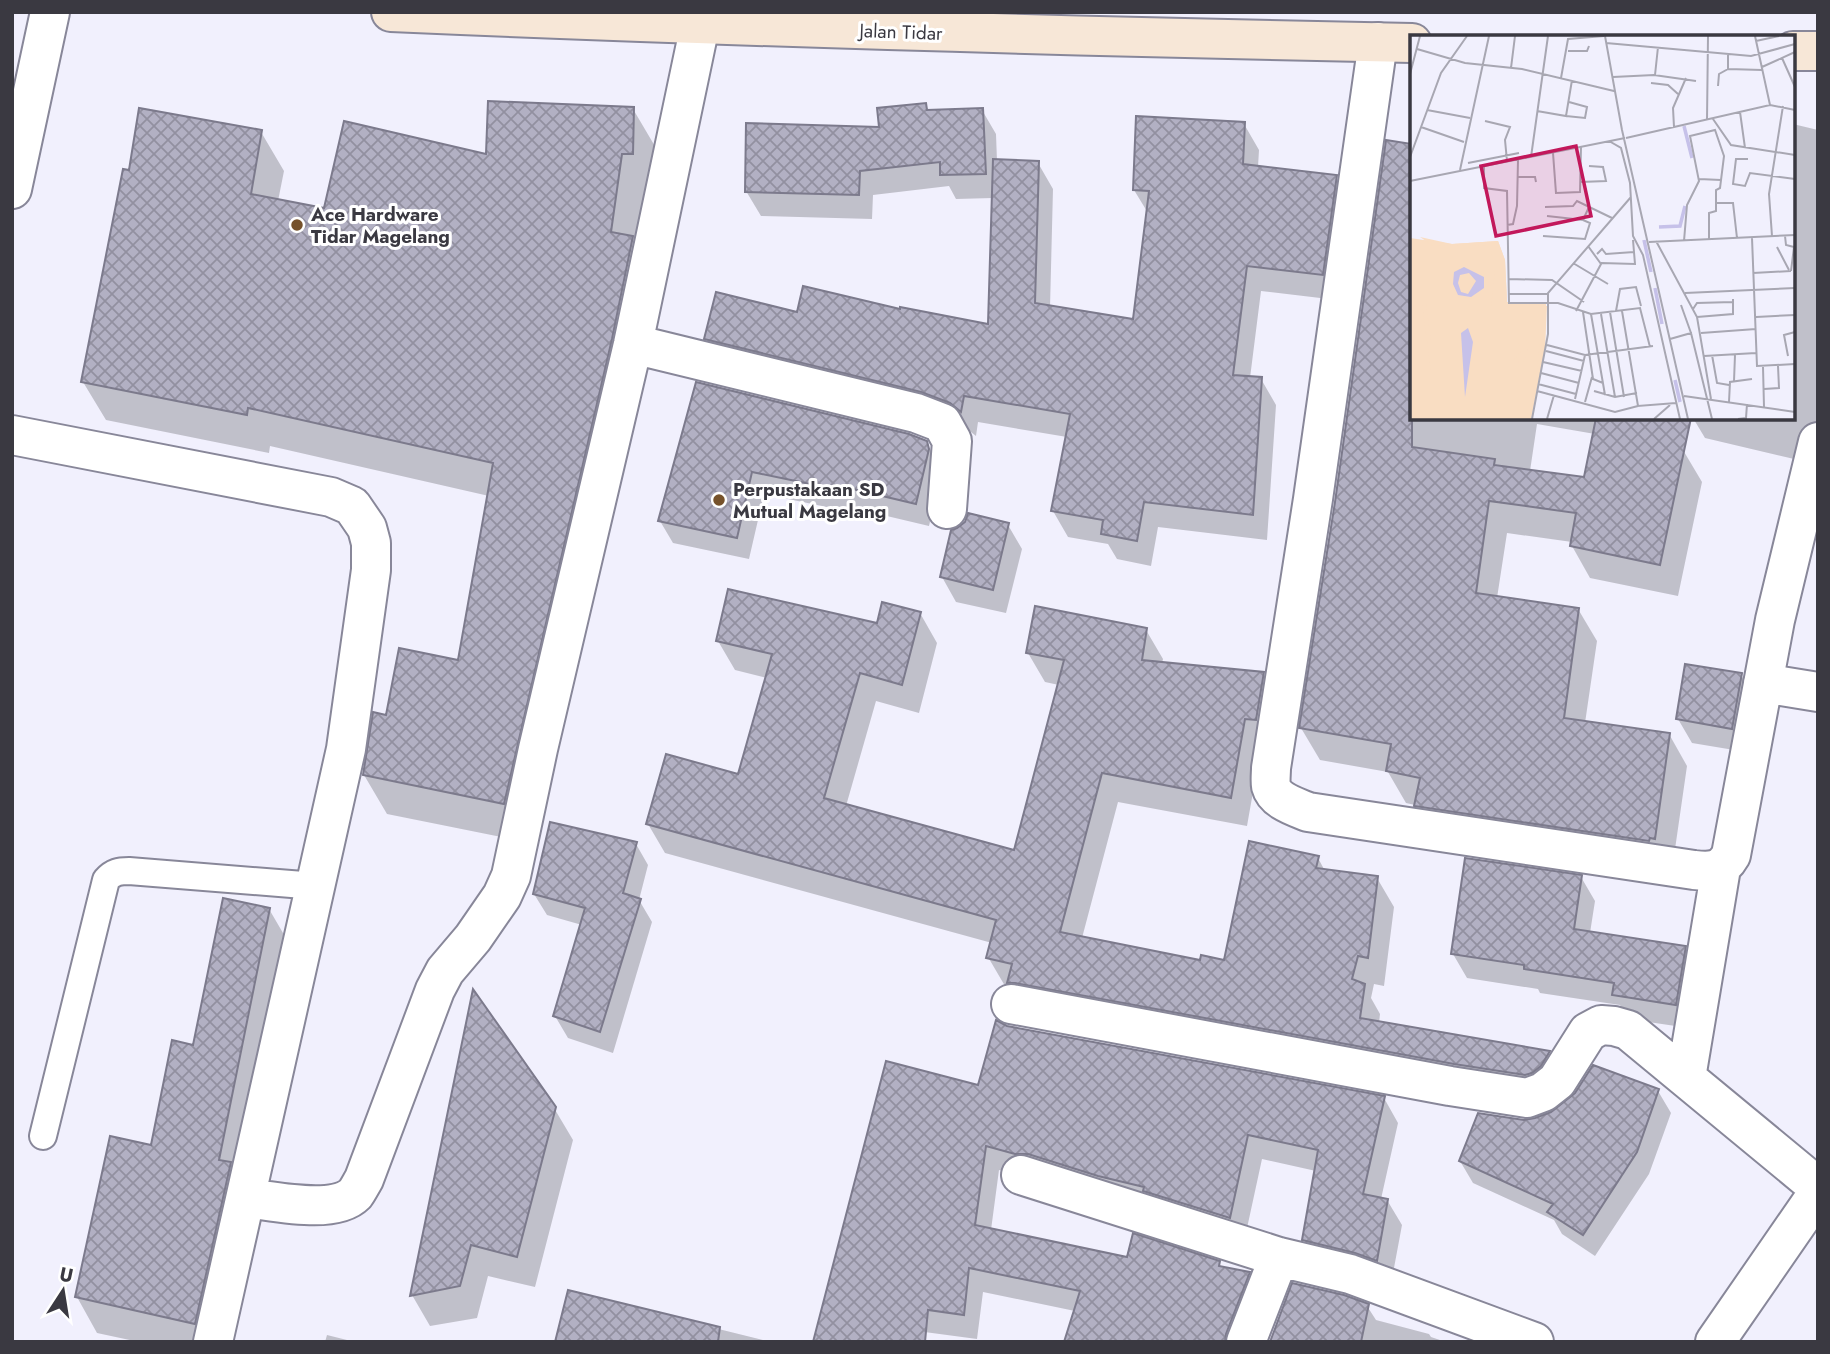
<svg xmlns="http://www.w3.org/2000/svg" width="1830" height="1354" viewBox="0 0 1830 1354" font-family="Jost,sans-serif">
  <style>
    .shadow { fill: #0003; fill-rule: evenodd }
    .building { fill: url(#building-cross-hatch); stroke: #7c7a8c; stroke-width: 2 }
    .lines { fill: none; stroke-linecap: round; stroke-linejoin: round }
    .service-casing { stroke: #888799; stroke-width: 30 }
    .minor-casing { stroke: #888799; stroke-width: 42 }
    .secondary-casing { stroke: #888799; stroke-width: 42 }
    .service { stroke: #fff; stroke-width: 26 }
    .minor { stroke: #fff; stroke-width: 38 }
    .secondary { stroke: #f7e7d7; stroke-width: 38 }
    .poi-dot { fill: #76522b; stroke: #fff; stroke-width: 2.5 }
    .labels { text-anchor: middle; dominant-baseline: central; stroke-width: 6; stroke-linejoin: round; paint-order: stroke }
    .street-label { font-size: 19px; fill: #3a3941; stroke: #fff }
    .poi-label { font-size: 19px; font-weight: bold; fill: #3a3941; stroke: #fff; text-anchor: start }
    .inset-river { fill: none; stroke: #c6c1e9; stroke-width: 3.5 }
    .inset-road { fill: none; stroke: #a8a7b2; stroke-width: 2 }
    .view { fill: #c2185b; fill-opacity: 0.15; stroke: #c2185b; stroke-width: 3.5 }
    .inset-edge { fill: none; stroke: #3a3941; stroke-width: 3.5 }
  </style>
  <defs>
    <pattern id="building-cross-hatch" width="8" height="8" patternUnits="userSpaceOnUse" patternTransform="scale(1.75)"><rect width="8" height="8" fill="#b2b0c3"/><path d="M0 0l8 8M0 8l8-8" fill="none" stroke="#9290a0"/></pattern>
  </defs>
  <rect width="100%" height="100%" fill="#f1f0fd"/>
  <path class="shadow" d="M925,104L929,111L982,110L996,134L997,161L1038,163L1053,189L1050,308L1134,321L1148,213L1134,190L1244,124L1259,150L1258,167L1336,177L1351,203L1337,300L1261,291L1250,378L1261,379L1276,405L1267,540L1158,527L1151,566L1117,559L1108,544L1068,537L1053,511L1067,437L978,422L976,436L966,428L721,365L706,339L798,314L901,311L990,326L993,198L956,199L949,186L873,195L872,219L761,216L746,191L881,129Z
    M633,109L656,148L654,193L644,192L636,244L526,842L387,814L364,775L388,717L460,662L489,496L270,446L269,453L106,420L83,382L130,172L261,132L284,171L278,201L325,210Z
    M1793,124L1818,130V415L1807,462L1705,438L1693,418H1793Z
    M697,384L926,442L942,470L929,526L853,508L851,512L764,494L749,559L673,543L660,521Z
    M1412,418H1624L1683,450L1702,482L1678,596L1590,578L1572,546V542L1507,533L1497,598L1578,609L1597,641L1585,723L1669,734L1687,766L1672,870L1434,837L1415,805L1406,803L1388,772L1320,760L1301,728ZM1537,424L1595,434L1585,479L1530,471Z
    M1008,525L1022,549L1006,613L956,602L942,577Z
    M920,613L937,643L919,713L876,701L846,806L1015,853L1059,685L1045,682L1028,653L1146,630L1163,659L1162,664L1263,673L1280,702L1261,747L1247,826L1118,802L1082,938L1202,962H1226L1318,858L1325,871L1377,878L1394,907L1384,986L1374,984L1371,998L1380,1014L1379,1023L1549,1053L1566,1081L1557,1095L1005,986L988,957L992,943L665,853L648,824L739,776L767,678L735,670L718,641L878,625Z
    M1741,675L1755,699L1746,752L1692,743L1678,719Z
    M636,844L648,865L639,900L652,922L613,1053L568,1038L555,1016L582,925L547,915L534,894Z
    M1581,877L1595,901L1590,933L1685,948L1699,972L1689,1028L1628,1019L1620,1005L1540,993L1538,989L1467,978L1453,954Z
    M269,909L290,945L218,1342H139L97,1333L77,1297L152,1147L194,1047Z
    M1006,1027L1384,1098L1398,1123L1381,1199L1387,1200L1402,1225L1391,1284L1319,1265L1304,1240L1316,1171L1262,1159L1244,1242L999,1170L991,1230L1128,1259L1219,1263L1222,1269L1248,1274L1263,1299L1246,1342H1066L1075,1311L983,1292L977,1339L917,1331L980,1087Z
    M1658,1091L1671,1113L1649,1174L1595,1256L1562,1234L1554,1220L1473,1183L1460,1161L1524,1121Z
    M554,1108L573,1140L535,1287L488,1276L477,1318L430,1326L412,1295Z
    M569,1292L771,1342H557Z
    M1367,1306L1376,1320L1429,1334L1431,1337L1446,1342H1271Z
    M327,1335L355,1342H325Z"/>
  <path class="building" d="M488,101L634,107L633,154H622L611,232L633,236L612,339L504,804L363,775L373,712L386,715L399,648L458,660L493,463L248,408L247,415L81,382L123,169L129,170L139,108L262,130L251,194L324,208L344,121L486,154Z
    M926,103L927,110L983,108L986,174L940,175V162L860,171L859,195L745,192L746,123L879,127L877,108Z
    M1136,116L1245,122L1243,164L1337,175L1323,275L1247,266L1233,375L1262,377L1253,515L1144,502L1137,541L1101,534L1103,520L1051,511L1070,414L964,396L961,412L950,403L921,392L704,339L716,292L797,312L803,286L900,309V307L988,324L993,159L1039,161L1035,303L1133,319L1149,191L1133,190Z
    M1386,140L1412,144V447L1495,459L1494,465L1584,477L1596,418H1691L1660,565L1570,546L1576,513L1489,501L1476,593L1579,608L1564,718L1670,733L1655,839L1650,838L1649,841L1414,806L1420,778L1386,771L1391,744L1299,728L1335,502Z
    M696,382L909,434L927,441L929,449L916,504L840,486L839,490L752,472L737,538L658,521Z
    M968,513L1009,523L993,590L940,577L951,530L957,528L965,522Z
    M728,589L877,623L882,602L921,612L902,685L860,673L824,798L1014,850L1064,660L1026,653L1035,606L1147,628L1142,660L1264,672L1256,720L1245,719L1231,798L1102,773L1060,932L1200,960L1201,955L1224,960L1249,841L1319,856L1316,868L1378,876L1368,958L1358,956L1352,979L1365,984L1360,1018L1550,1051L1541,1066L1532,1073L1525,1075L1454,1064L1015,983H1007L1012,964L986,958L996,920L646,824L666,754L738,774L772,654L716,641Z
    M1685,664L1742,673L1732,729L1676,719Z
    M550,822L637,842L623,893L641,899L600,1032L553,1016L585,908L533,894Z
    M1465,858L1582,875L1574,929L1686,946L1676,1005L1612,995L1614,983L1524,969V965L1451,954Z
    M223,898L270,908L219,1160L231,1162L195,1324L75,1297L110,1136L151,1145L172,1040L193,1045Z
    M473,989L556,1107L517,1257L471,1245L460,1286L410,1296Z
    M996,1020L1007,1026L1385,1096L1363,1194L1388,1199L1377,1261L1355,1253L1302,1240L1318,1150L1248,1135L1230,1218L1143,1191L1144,1187L1098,1176L1028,1154H1015L986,1146L975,1225L1127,1257L1133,1233L1220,1261L1219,1266L1250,1272L1226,1334L1225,1342H1064L1080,1291L969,1268L964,1315L928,1310L925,1342H813L886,1061L978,1085Z
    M1593,1065L1659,1089L1637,1152L1583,1235L1547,1212L1553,1204L1459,1161L1478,1113L1524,1120L1535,1118L1551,1112L1575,1093Z
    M1292,1283L1344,1295L1369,1304L1361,1342H1270Z
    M568,1290L720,1327L718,1342H555Z"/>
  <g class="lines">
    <defs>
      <path id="service" d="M43,1136L106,880C113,872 119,871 129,871L316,886"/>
      <path id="minor" d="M1378,42L1313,499L1271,768C1271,773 1270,781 1271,786C1275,801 1296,807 1308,812L1694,870C1712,872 1722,871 1731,855L1775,620L1818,442
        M12,189L50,12
        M633,344L916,413L942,423L952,441L947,509
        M12,435L331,497L352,506L367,528L371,543V570L346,749L213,1342
        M1763,683L1818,692
        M1011,1004L1450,1086L1527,1098L1543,1092L1557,1081L1588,1032L1601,1025L1614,1026L1628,1030L1818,1187
        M1686,1078L1721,868
        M1021,1175L1279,1257L1350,1274L1534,1342
        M246,1198C274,1201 334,1215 355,1194C358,1190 361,1184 364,1179L435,990L445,971L473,938L502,896L511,876L538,749L633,344L700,25
        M1246,1342L1279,1257
        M1715,1342L1818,1193"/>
      <path id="secondary" d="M391,12C731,27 1071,36 1412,43
        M1793,51H1818"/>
    </defs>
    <use href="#service" class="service-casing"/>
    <use href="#minor" class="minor-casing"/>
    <use href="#secondary" class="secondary-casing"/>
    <use href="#service" class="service"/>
    <use href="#minor" class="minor"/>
    <use href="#secondary" class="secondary"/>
  </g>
  <g class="poi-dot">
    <circle cx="297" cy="225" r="7"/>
    <circle cx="719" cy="500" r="7"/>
  </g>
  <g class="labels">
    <g class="street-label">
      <text transform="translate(901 32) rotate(2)">Jalan Tidar</text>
    </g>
    <g class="poi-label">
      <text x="311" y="214">Ace Hardware<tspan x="311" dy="22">Tidar Magelang</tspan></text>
      <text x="733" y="489">Perpustakaan SD<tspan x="733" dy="22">Mutual Magelang</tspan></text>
    </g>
  </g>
  <g transform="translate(1410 35)">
    <rect width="385" height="385" fill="#f1f0fd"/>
    <path d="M0,203L42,209L88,206L95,225L97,267L136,269L135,312L121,384H0Z" fill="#f9ddc2"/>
    <path d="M10,202L42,209L88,206L95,225L97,267L137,271L135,312L121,384L123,359L118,346L127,336L133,278H93L81,272L85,235L80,210L23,211ZM12,269H16L21,306V336ZM107,303H116L119,310L113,329L104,325L111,316Z" fill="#f9ddc2"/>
    <path d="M54,232L74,242V253L61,262L48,260L43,249L44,237ZM59,238L66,246L58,259L51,257L48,248L50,240ZM58,293L63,307L55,362L51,298Z" fill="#c6c1e9" fill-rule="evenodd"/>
    <path class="inset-river" d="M274,91L282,123M249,192L270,191L275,171M234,205L241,237M245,253L252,289M265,345L270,367"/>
    <path class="inset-road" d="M195,1L212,95L278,384M345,1L360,70M346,6L369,1M196,8L341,21L385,9M7,14L55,28L112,34L204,56M158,16H177L179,11M372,23L385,52M352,32L385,17M101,33L105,1M318,34L352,35M0,39L10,1M245,40L248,12M203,42L244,40L286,46M151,43L158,4L194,1M241,48L258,50L268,59M308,51L309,39L318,34V19M17,75L60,83M127,76L156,81L162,45M330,77L335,113M156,81L175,83L177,72L159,67M303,84L321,110L385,120M297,85L298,1M75,86L100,92L95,105L97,126M11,92L54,107M264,92L263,73L276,43M216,103L360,70L385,75M199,106L211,113L220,148L223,201L233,220L270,384M143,118L146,158L170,157L171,112M0,122L31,38L57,1M121,122L138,1M338,124H326L323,149L335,151L340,138L385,144M58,128L109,118M74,131V153L97,156L99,268H148L181,279L230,273L240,312M50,135L79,1M108,142H125L126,147M289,144L311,145M0,146L215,103M170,147L196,146L193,132L179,131M306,168H323L327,203M135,172L163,171L167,166L202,183M137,181L173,185L179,172M97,190L103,189L107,171L108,125M133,201L175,204L180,188L173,185M362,201L359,159L373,71M375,201L376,210L384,212L381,236M342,203L347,331L385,329M246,206L287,282L301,364M274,206L277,170L289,146L280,101L305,95L314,121L310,153L306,155V176L299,178V205M239,207L385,200M367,212L379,235M187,219L192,214L196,219L224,217M163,228L198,249M191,228L225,229L223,205M343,238L381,236M98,244L142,245L174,267M275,258L385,253M98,259H138M283,274L287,268L323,267M166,276L191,229L178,211M206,276L210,254L226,252L231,271M212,276L228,371L266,368M173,277L183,344L193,348M200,277L214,362M181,279L195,360M191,279L205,362M287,282L323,279V264M346,282L385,280M281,298L302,384M291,298L346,294M260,304L281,298L271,270M137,310L175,320L243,311M136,316L174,326M302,320L307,348L319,350M294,321L346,318M378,321L374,300L385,297M133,327L172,336M353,332L354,372M131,338L169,348M324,346L325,320M128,349L166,359M354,354L369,353L368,331M127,356L205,377L228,371M184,356L205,362L227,358M274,361L385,377M165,364L175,320M175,367L182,342M319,367L320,347L342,344M122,384L138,299V258L221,162M137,384L144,360M244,384L260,370M328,384L336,383L337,369"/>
    <path class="view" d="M166,111L181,181L86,201L71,131Z"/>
    <rect width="385" height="385" class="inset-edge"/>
  </g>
  <rect width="1830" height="1354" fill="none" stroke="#3a3941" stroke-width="28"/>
  <g transform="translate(63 1291) rotate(12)" stroke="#ffffff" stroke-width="5" paint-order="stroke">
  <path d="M0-5L12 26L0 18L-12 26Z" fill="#3a3941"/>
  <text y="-10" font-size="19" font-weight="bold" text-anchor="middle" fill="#3a3941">U</text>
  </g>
</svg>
